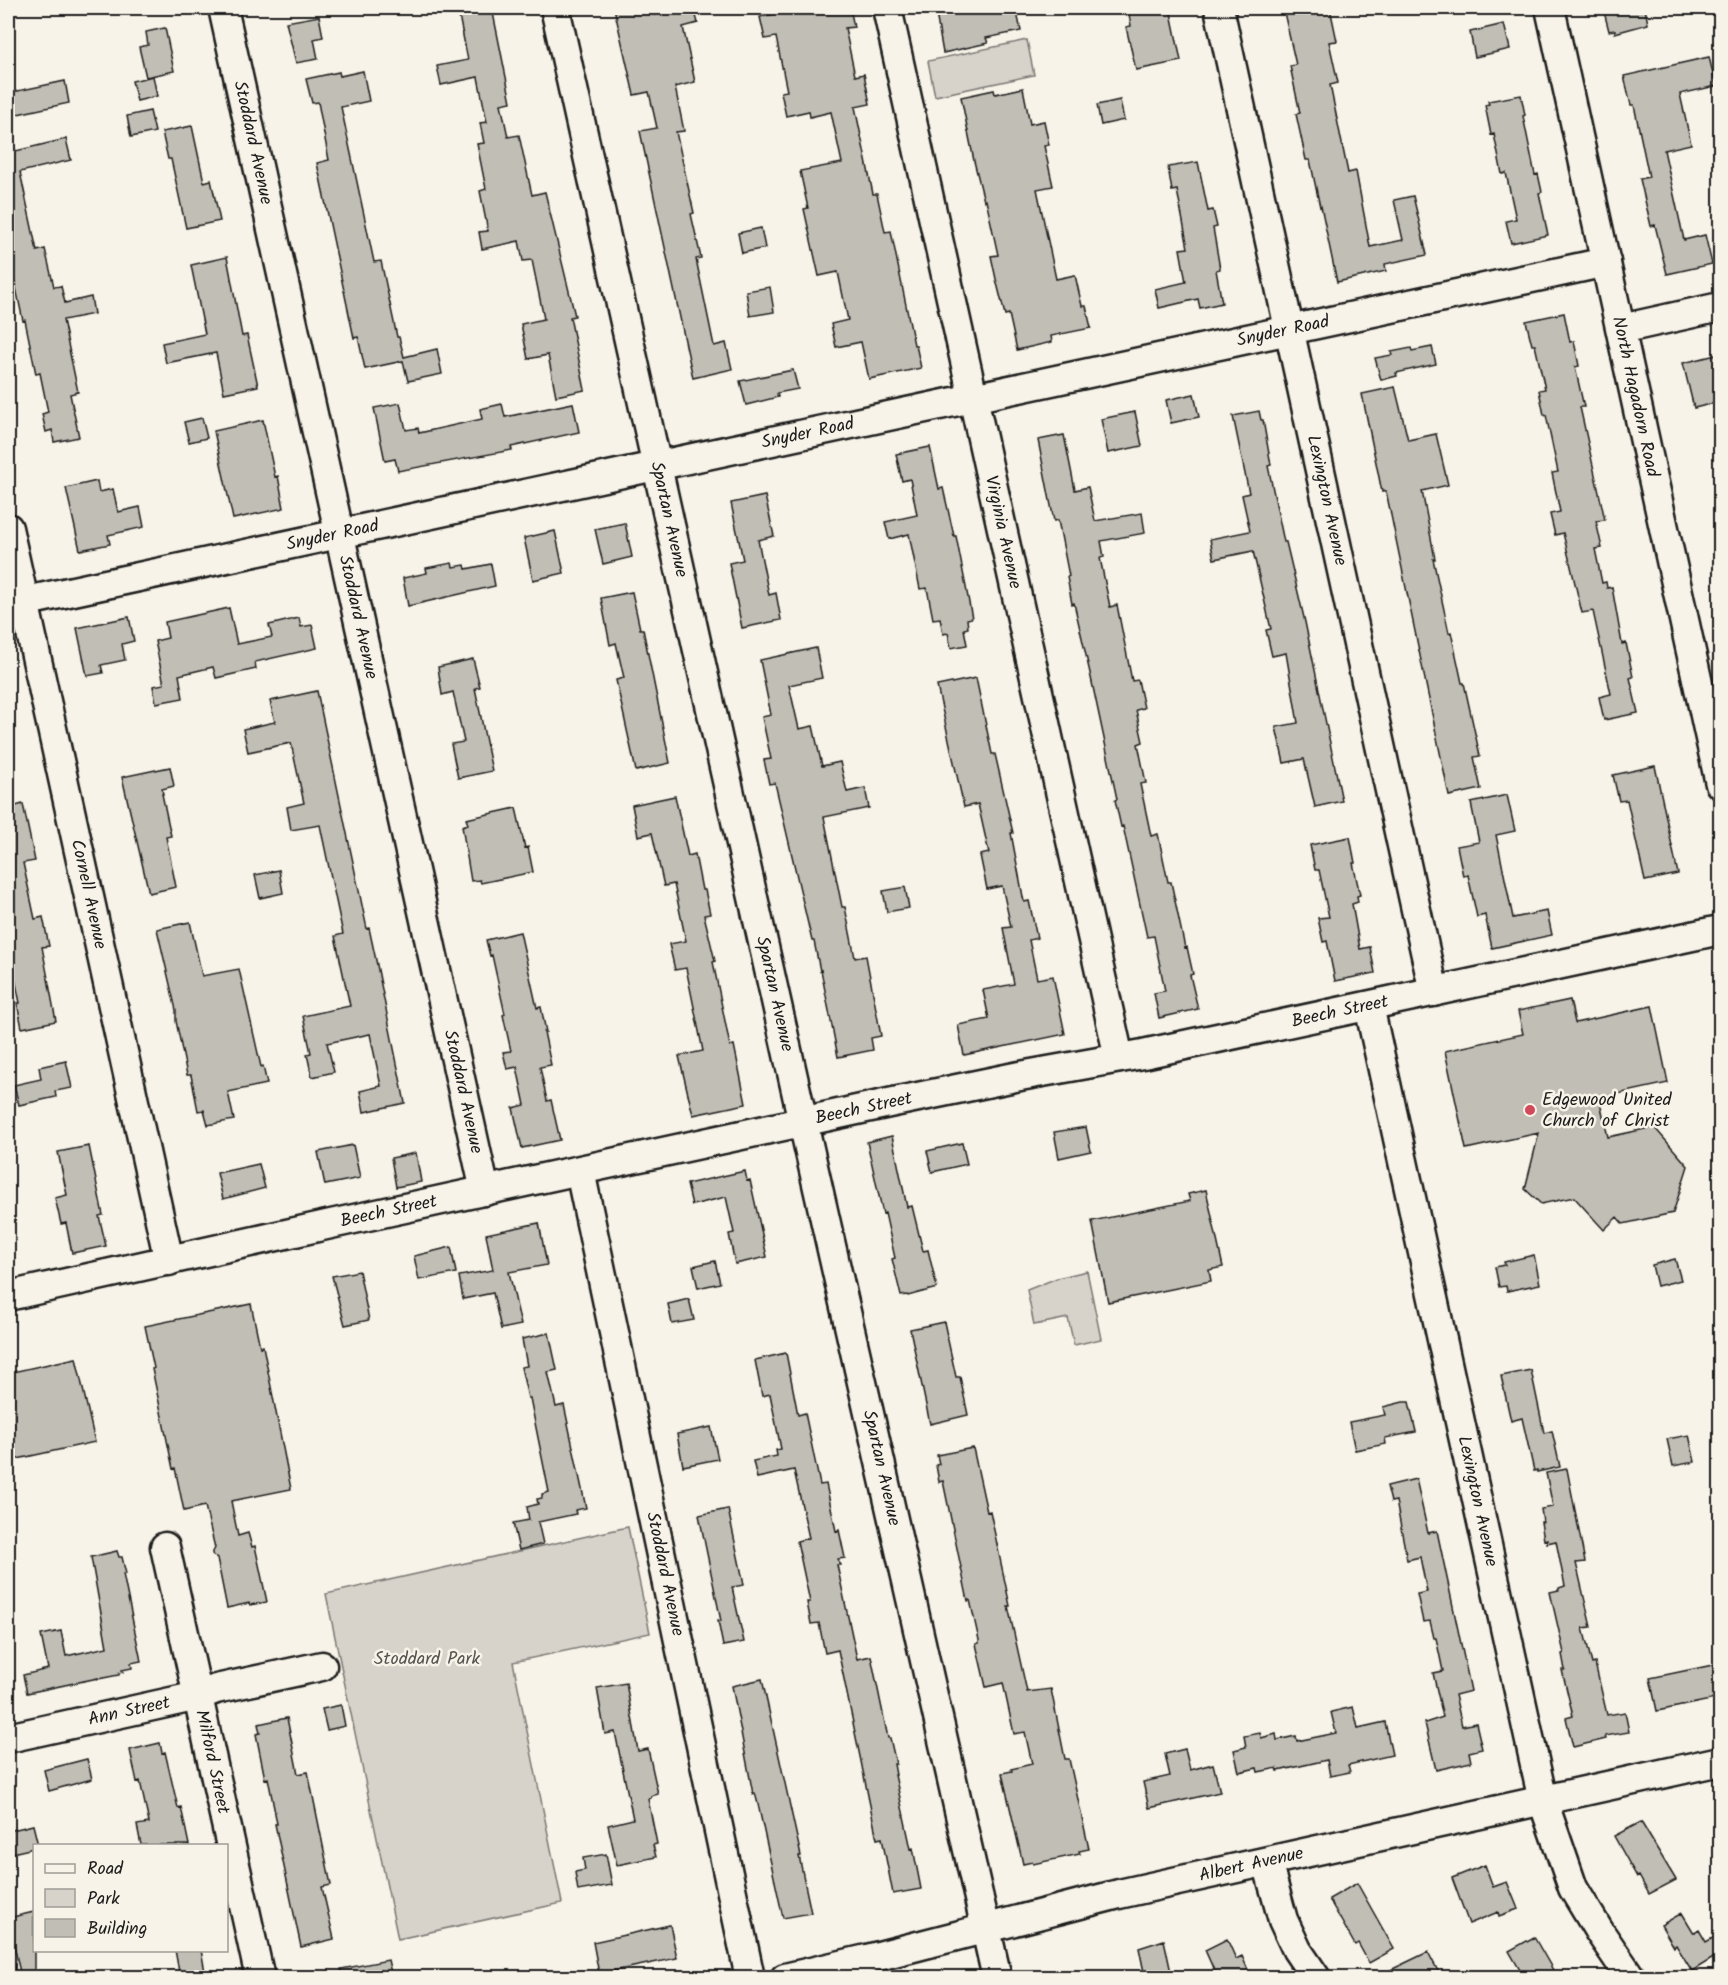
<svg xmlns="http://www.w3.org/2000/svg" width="1728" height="1985" viewBox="0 0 1728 1985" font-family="Kalam,sans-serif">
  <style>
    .green { fill: #d7d3cb; stroke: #7a7874; stroke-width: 1.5 }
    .building { fill: #c0beb5; stroke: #1c1c1c; stroke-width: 1.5 }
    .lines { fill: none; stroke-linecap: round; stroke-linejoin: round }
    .minor-casing { stroke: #1c1c1c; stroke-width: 33 }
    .minor { stroke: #f7f3e8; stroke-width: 28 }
    .poi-dot { fill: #d1495b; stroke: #f7f3e8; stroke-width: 2 }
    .labels { text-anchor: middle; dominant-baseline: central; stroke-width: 5; stroke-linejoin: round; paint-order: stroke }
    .street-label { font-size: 18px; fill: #1c1c1c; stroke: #f7f3e8 }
    .poi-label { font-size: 18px; fill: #1c1c1c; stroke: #f7f3e8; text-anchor: start }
    .park-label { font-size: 18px; fill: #545351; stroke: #f7f3e8 }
  </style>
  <rect width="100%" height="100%" fill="#f7f3e8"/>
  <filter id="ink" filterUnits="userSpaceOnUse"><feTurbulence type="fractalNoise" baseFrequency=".0167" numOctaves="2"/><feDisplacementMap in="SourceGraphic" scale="12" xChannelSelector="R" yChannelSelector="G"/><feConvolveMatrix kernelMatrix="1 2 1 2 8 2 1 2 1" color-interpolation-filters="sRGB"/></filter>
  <g filter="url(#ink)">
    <path class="green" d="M1027,40L1034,75L935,96L928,61Z
      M1087,1271L1101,1339L1074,1345L1068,1318L1034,1325L1027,1290L1057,1278Z
      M628,1527L650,1633L513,1662L562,1903L398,1939L326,1594Z"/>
    <path class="building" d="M474,8H492L511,102L501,104L508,137L519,135L532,195L545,192L575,316L570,317L585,390L556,396L548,355L528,359L521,324L544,319L532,260L523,261L519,241L482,249L479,232L488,231L480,191L486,189L477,144L484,143L480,123L487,122L478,77L441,85L437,66L468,60L458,11Z
      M614,8H653L654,15L694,8L698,23L683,27L695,82L675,87L684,131L676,132L694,213L691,214L701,258L696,259L714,346L726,343L732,369L693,378L640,131L657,128L649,92L634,95Z
      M803,8H850L854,27L845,28L855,76L864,74L870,104L855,107L873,194H877L885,232L891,231L914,345H916L921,368L869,379L861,342L836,347L831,324L848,320L838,272L819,276L804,209L808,208L800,171L842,163L831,112L810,117L809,111L786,116L781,92L787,91L776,37L765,39L760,17Z
      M935,8H1016L1021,31L986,38L988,43L943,53Z
      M1128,8H1170L1181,61L1136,70L1126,27L1131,26Z
      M1283,8H1330L1337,41L1329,42L1338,83L1330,85L1348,173L1356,171L1370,247L1403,240L1394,200L1413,196L1427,255L1385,264L1386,271L1337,282L1321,206L1320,207L1310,160H1306L1296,114L1300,113L1290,66L1296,65Z
      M1603,8H1645L1648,24L1615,33V30L1609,31Z
      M319,16L323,37L314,39L318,59L296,63L286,22Z
      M1504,24L1510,49L1475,57L1470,32Z
      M165,28L174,71L146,77L139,47L148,45L146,32Z
      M1709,57L1716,86L1680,94L1691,144L1664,150L1684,240L1705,235L1712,264L1667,274L1655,225L1651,226L1640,179L1649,177L1634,105H1631L1624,76Z
      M363,71L369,101L341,107L374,262L381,261L397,337H399L404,357L437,349L442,374L408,381L403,361L365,369L358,337L354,338L317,163L329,160L318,102L312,103L306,79L339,72L340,76Z
      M153,76L157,96L137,101L132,81Z
      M65,81L69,103L8,116V93Z
      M1023,88L1030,124L1044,121L1049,145L1044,146L1053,186L1037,189L1056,279L1075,275L1082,306H1086L1091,328L1051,336L1052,342L1017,350L1009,314L1005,315L996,279L991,256L998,255L986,200L984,201L974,161L961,97L994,90L995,94Z
      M1521,95L1525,115L1523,116L1535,175L1538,174L1542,192L1539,193L1548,235L1511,243L1506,221L1516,219L1506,173L1502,174L1494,134L1491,135L1485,105L1489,104L1488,101Z
      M1120,100L1124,120L1101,125L1097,105Z
      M150,111L155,132L131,137L127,116Z
      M192,126L204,182L211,180L220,221L186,228L171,159H168L162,132Z
      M66,139L71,160L20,172L37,251L45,249L54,287L61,286L65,303L91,297L94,314L63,320L78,392L70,394L79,437L54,442L52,430L46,432L42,414L48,412L40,373L36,374L25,320L23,321L8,250V150L15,149L16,151Z
      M1198,162L1208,211L1213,210L1217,227L1213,228L1220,269L1216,270L1222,303L1200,308L1198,299L1159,308L1155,289L1186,282L1180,249L1188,248L1177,190L1172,191L1168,167Z
      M761,228L765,248L742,253L738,233Z
      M227,257L242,336L247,335L258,386L224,393L216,353L166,363L162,343L205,334L191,265Z
      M770,287L774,312L750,316L746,291Z
      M1564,313L1570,342L1574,341L1579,366L1575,367L1584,407H1580L1605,520L1596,521L1602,548L1595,549L1602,583L1606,582L1607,588L1612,587L1622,644L1626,643L1633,677L1630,678L1638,713L1604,720L1599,697L1611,694L1593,611L1582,613L1563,533L1555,535L1550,514L1560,512L1552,473L1558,472L1546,415H1544L1539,390L1545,389L1535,345H1532L1526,321Z
      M1432,347L1436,364L1396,373L1397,376L1381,380L1375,358L1392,355L1391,352L1411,348L1412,351Z
      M1720,354V402L1694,408L1683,363Z
      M793,370L798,389L777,393L778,397L746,405L740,381Z
      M1395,387L1408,440L1436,434L1448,485L1422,491L1435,559H1433L1449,633L1451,632L1462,683H1464L1480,756L1474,757L1481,789L1449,796L1386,491L1382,492L1362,394Z
      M1194,394L1199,417L1171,423L1166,400Z
      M400,403L406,430L418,428L419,433L482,419L480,409L502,404L505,417L573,403L579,432L511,447L512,450L398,471L395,459L385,461L374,408Z
      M1259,411L1261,420H1263L1271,465L1268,466L1284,542H1286L1305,622L1342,801L1315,807L1304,759L1284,763L1276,727L1298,723L1286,653L1272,656L1266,630L1271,629L1253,551L1214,559L1210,539L1250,531L1242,495L1249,493L1233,416Z
      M1135,412L1142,446L1108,453L1101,419Z
      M202,418L207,438L189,442L184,422Z
      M263,420L275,477L278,476L284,508L233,519L214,431Z
      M1064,435L1075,490L1088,487L1095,521L1142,513L1145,533L1101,541L1104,557L1100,558L1110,607L1117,605L1132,681L1138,680L1144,708L1136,710L1143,742L1138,744L1146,783L1140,784L1151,836L1158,834L1168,882H1171L1185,948L1187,947L1193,974L1190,975L1198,1009L1159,1018L1154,993L1165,991L1154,936L1147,937L1123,826L1121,827L1115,800L1117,799L1090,673L1074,603L1072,604L1067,577L1069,576L1058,520L1054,521L1038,440Z
      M930,447L939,489L943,488L954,536H956L972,618L967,619L968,628L964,629L967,645L951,648L948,633L943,634L940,618L933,619L927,588L920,589L909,534L889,539L885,522L917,515L910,479L902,481L896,454Z
      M97,481L99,492L113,489L118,512L140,507L144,527L108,535L110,544L80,550L66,488Z
      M765,496L774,536L758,540L769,595L776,593L781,620L742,628L729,563L743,560L731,503Z
      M625,523L632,557L603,564L595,529Z
      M555,531L564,573L533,580L524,538Z
      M452,563L453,567L465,565L466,569L491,564L495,586L408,606L403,578L427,573L426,568Z
      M632,592L640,629H643L670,763L636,771L616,680L624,678L616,643L610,645L601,598Z
      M229,608L237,644L272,637L269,625L299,618L301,627L312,625L317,648L255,662L256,669L216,678L213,667L179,675L183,698L156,703L153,686L164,684L155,641L168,638L165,622Z
      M129,617L134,641L122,644L125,660L101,665L103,673L87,676L77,628Z
      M816,648L822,678L789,685L799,729L813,726L822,766L840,762L847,792L865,788L869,808L824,817L842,907H845L855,958L866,956L881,1036L871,1038L873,1050L838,1057L821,970L820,971L814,941H812L775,783L769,784L764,760L771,759L762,717L771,715L760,660Z
      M473,659L480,687L475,688L492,771L458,778L451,744L464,742L453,692L442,695L438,667Z
      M976,678L992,754H995L1013,833H1011L1024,902L1029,901L1037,938L1029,940L1037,979L1053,976L1065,1034L964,1055L958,1025L989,1019L983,990L1014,984L1003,928L1011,927L1002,886L987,889L980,855L989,853L978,804L964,807L937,686Z
      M317,691L367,929L369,928L377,965L405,1103L364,1112L360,1091L381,1086L370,1034L327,1043L334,1072L312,1077L307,1054L311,1053L303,1016L350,1006L335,936L343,934L320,825L291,830L287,807L304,803L291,743L248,752L243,729L275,722L270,701Z
      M1655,766L1678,874L1645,881L1627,800L1619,801L1613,775Z
      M170,767L174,786L162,789L163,794H162L171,836L166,837L176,887L149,893L122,777Z
      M1507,795L1515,831L1496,835L1513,918L1547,911L1552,935L1492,948L1485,915L1477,917L1468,875L1463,876L1457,846L1479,842L1471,803Z
      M675,796L688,856L695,854L702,890H705L710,914L704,915L715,961L713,962L730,1046L734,1045L746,1104L693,1115L679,1056L703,1051L686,968L675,970L669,944L686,941L674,884L664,886L652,833L638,836L632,805Z
      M23,804L35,861L23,863L35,919L43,917L49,946L42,947L56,1021L22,1028L17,1003H20L10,954L8,955V808Z
      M516,808L525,848L528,847L533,872L481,883L480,880L471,881L462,826L468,824L466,819Z
      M1350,837L1355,863H1353L1360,895L1357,896L1358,902L1352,904L1360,949L1370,947L1375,973L1335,981L1327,941L1323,942L1318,918L1329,917L1319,870H1315L1310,845Z
      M279,870L283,893L260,898L255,875Z
      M905,887L909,908L887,912L883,891Z
      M190,922L202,976L239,969L261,1067L263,1066L267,1084L228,1092L234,1120L208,1125L204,1110L198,1111L191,1075H187L176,1021V1010L157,929Z
      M520,932L537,1008L541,1007L546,1032H544L551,1065L540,1067L547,1101L551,1100L560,1140L522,1148L513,1108L525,1105L517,1067L507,1069L503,1052L511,1051L503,1015L505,1014L492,955L490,956L486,940Z
      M1570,1000L1575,1023L1652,1006L1668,1083L1599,1098L1608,1137L1654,1127L1688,1166L1673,1213L1623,1224L1617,1217L1604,1230L1574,1197L1541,1204L1525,1189L1539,1133L1466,1149L1445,1051L1523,1034L1518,1011Z
      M66,1061L72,1088L55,1091L56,1097L19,1105L14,1085L41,1079L39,1067Z
      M1086,1127L1091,1151L1059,1158L1054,1132Z
      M892,1136L907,1207L912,1206L923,1251L928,1250L937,1288L908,1296L907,1295L901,1296L892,1259L895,1258L885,1213L883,1214L867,1142Z
      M962,1143L967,1164L932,1172L927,1151Z
      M353,1145L360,1178L325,1185L318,1152Z
      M89,1146L103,1215L99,1216L106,1246L72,1253L66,1223L61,1224L55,1198L67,1195L58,1152Z
      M416,1153L421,1182L396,1187L391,1158Z
      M259,1164L265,1188L223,1199L217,1173Z
      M745,1171L747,1181L750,1180L767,1257L735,1264L729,1234L734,1233L726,1197L692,1205L687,1184Z
      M1206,1190L1223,1267L1209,1270L1211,1281L1108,1302L1092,1221L1190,1201L1188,1194Z
      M539,1223L547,1265L509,1272L521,1325L501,1329L493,1293L463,1299L459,1276L493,1270L486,1234Z
      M451,1247L456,1273L419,1280L414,1256Z
      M1534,1255L1540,1284L1507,1291L1506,1286L1499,1287L1495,1267L1505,1265L1504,1262Z
      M1675,1259L1681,1280L1657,1286L1652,1265Z
      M715,1261L720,1283L698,1288L693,1266Z
      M359,1271L369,1320L345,1325L332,1276Z
      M689,1299L694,1320L672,1324L668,1304Z
      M251,1304L260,1347L263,1346L291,1489L231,1501L238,1536L248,1533L252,1547L255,1546L267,1602L250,1605L249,1603L227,1608L217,1558L212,1554L215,1548L205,1506L184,1511L175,1468L173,1469L152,1369L154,1368L145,1326Z
      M944,1322L956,1377H960L968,1415L930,1424L910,1329Z
      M549,1333L557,1370L548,1372L556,1407L564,1405L586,1508L575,1510L576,1514L538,1522L543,1544L519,1550L513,1523L529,1520L527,1507L538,1504L537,1499L542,1498V1494L549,1492L530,1398H528L521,1367L527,1366L522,1339Z
      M786,1353L798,1415L805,1413L820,1485L826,1484L836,1531L839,1530L845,1558L838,1559L840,1565H837L857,1659L871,1656L888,1738H890L896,1764H894L896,1775H895L911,1849L913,1848L921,1889L893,1894L882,1838L877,1839L838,1650L825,1653L819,1623L811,1624L807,1602H810L797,1541L809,1538L794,1470L757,1478L753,1461L777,1456L776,1450L781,1449L770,1394L762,1396L755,1360Z
      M76,1358L95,1442L8,1461V1373Z
      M1531,1370L1544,1433L1552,1431L1560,1467L1537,1472V1470L1534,1471L1522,1418L1511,1421L1501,1376Z
      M1403,1402H1409L1416,1432L1385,1438L1386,1444L1355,1450L1349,1422L1385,1415L1383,1407Z
      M711,1427L718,1459L683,1466L677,1434Z
      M1689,1435L1695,1462L1673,1466L1667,1439Z
      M973,1448L987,1512L990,1511L1010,1606H1008L1027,1692L1051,1689L1065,1759H1069L1089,1849L1079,1851L1080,1854L1033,1864L1032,1862L1023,1864L1002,1773L1012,1771L1011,1769L1032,1764L1025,1732L1014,1734L1003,1683L986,1687L976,1644L979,1643V1640L970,1600L968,1601L943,1481L939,1482L936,1465L939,1464L937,1455Z
      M1567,1469L1585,1562L1576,1563L1591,1627L1583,1628L1592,1664L1595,1663L1607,1715L1625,1712L1629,1732L1605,1736L1606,1739L1573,1747L1566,1718L1573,1716L1562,1670H1565L1562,1654L1564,1653L1550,1592L1559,1590V1588L1565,1586L1556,1541L1547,1543V1539L1544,1540L1541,1522H1543L1541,1509L1553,1507L1546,1473Z
      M1416,1479L1428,1533L1437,1531L1471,1691L1455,1695L1462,1726L1476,1723L1482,1749L1469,1752L1471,1762L1436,1770L1425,1723L1443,1717L1433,1673L1443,1671L1436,1638H1434L1430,1621L1423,1622L1417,1594L1427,1592L1420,1557L1407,1560L1396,1501L1391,1502L1387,1486Z
      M728,1509L744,1585L732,1587L744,1642L723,1646L718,1621H721L699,1515Z
      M117,1551L119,1557H122L126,1574H123L141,1661L131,1663L132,1668L122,1670L123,1672L119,1673V1675L98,1679V1678L27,1693L23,1675L48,1669L41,1635L61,1631L66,1656L107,1647L91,1557Z
      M1713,1665L1720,1698L1657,1711L1650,1678Z
      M762,1679L801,1856H799L811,1913L783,1918L758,1804L755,1793L753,1794L732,1686Z
      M626,1683L638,1751L648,1749L658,1794L651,1796V1798L648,1799L657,1844L653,1845L656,1857L617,1865L608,1825L633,1819L615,1732L605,1734L597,1688Z
      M341,1705L345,1726L327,1730L322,1709Z
      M1353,1707L1358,1728L1385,1722L1392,1755L1348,1765L1350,1772L1330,1776L1327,1760L1278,1771L1277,1768L1258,1772L1257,1768L1239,1772L1234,1750L1246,1747L1244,1736L1260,1733L1261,1738L1276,1734L1277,1740L1296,1736L1297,1741L1336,1733L1331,1712Z
      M287,1718L298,1774L308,1772L331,1885L322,1887L334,1939L301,1947L275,1824H277L275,1813L268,1778L265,1779L256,1734L260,1733L258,1724Z
      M160,1743L162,1753L165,1752L178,1808L181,1807L189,1845H141L137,1825L149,1823L140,1781L137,1782L130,1750Z
      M1185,1749L1190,1770L1213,1764L1220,1792L1149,1808L1143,1782L1170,1776L1165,1754Z
      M87,1759L92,1779L49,1791L44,1770Z
      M1641,1822L1676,1880L1649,1894L1639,1876L1637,1877L1614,1836Z
      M33,1825L38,1845H34V1848L8,1854V1831Z
      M606,1854L612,1885L578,1891L575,1872L585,1870L583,1858Z
      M1485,1865L1493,1887L1507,1882L1518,1909L1499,1916L1498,1912L1469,1924L1452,1878Z
      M1357,1883L1394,1949L1369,1963L1358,1943L1355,1945L1329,1899Z
      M34,1912V1977H21L8,1918Z
      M1682,1913L1694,1933L1699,1930L1706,1942L1720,1934V1954L1692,1971L1676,1945L1674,1947L1661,1925Z
      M670,1925L677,1958L599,1974L593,1942Z
      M1534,1937L1557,1977H1524L1509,1951Z
      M1227,1939L1236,1959L1242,1956L1251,1977H1217L1205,1950Z
      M1164,1940L1172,1977H1145L1139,1948Z
      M175,1950H201L206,1977H180Z
      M1428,1952L1441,1977H1376Z
      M388,1960L392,1977H342L341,1969Z"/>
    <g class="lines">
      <defs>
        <g id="minor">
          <path id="s1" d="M223,8L485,1191"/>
          <path id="s2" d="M555,8L803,1122L997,1978"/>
          <path id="s3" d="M887,8L1119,1058"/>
          <path id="s4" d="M1219,8L1434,992"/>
          <path id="s5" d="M1550,8L1720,784"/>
          <path d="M1621,329L1720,307"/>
          <path id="s6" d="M8,528L169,1261"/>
          <path id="s7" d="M8,605L1606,262"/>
          <path id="s8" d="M1369,1006L1543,1801L1573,1888L1599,1931L1631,1978"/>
          <path id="s9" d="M580,1171L750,1978"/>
          <path id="s10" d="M8,1296L331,1224L889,1103L1020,1076L1143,1054L1720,930"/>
          <path id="s11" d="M165,1547L260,1978"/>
          <path id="s12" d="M8,1738L198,1696L216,1689L322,1666"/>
          <path d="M1267,1862L1283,1920L1297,1950L1316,1978"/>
          <path id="s13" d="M785,1978L867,1959L1119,1894L1720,1761"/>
        </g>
      </defs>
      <use href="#minor" class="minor-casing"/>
      <use href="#minor" class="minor"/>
    </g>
  </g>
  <circle class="poi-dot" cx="1530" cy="1110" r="6"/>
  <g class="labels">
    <g class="street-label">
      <text stroke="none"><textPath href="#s1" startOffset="138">Stoddard Avenue</textPath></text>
      <text stroke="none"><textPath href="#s7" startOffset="1304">Snyder Road</textPath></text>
      <text stroke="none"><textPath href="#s5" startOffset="398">North Hagadorn Road</textPath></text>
      <text stroke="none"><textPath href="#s7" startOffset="818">Snyder Road</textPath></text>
      <text stroke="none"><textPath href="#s4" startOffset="504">Lexington Avenue</textPath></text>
      <text stroke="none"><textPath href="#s2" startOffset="524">Spartan Avenue</textPath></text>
      <text stroke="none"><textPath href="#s3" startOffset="537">Virginia Avenue</textPath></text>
      <text stroke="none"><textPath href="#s7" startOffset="332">Snyder Road</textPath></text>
      <text stroke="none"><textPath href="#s1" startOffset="624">Stoddard Avenue</textPath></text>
      <text stroke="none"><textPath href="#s6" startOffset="375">Cornell Avenue</textPath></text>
      <text stroke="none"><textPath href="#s2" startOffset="1010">Spartan Avenue</textPath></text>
      <text stroke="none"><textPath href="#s10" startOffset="1362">Beech Street</textPath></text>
      <text stroke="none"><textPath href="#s1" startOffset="1110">Stoddard Avenue</textPath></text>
      <text stroke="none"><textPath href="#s10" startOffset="876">Beech Street</textPath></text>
      <text stroke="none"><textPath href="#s10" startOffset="390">Beech Street</textPath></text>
      <text stroke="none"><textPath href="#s2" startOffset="1496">Spartan Avenue</textPath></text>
      <text stroke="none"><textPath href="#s8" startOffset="507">Lexington Avenue</textPath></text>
      <text stroke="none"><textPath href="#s9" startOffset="412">Stoddard Avenue</textPath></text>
      <text stroke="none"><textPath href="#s12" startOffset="124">Ann Street</textPath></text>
      <text stroke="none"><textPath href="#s11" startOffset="220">Milford Street</textPath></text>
      <text stroke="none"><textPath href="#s13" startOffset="480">Albert Avenue</textPath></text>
    </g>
    <g class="poi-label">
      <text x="1542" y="1100">Edgewood United<tspan x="1542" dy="21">Church of Christ</tspan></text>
    </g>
    <g class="park-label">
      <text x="427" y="1659">Stoddard Park</text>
    </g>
  </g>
  <rect width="1728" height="1985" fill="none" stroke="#f7f3e8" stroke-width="30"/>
  <rect x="15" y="15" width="1698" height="1955" fill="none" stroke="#1c1c1c" stroke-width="2" filter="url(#ink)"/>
  <rect x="33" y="1844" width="195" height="108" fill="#f7f3e8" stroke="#9f9d96" stroke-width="1.5"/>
  <rect x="45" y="1864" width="30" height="9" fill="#f7f3e8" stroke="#9f9d96" stroke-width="1.5"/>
  <text x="87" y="1874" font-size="18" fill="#1c1c1c">Road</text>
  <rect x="45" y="1889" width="30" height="18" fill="#d7d3cb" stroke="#9f9d96" stroke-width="1.5"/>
  <text x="87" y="1904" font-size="18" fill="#1c1c1c">Park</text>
  <rect x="45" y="1919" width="30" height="18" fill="#c0beb5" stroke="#9f9d96" stroke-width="1.5"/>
  <text x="87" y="1934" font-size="18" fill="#1c1c1c">Building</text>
</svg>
